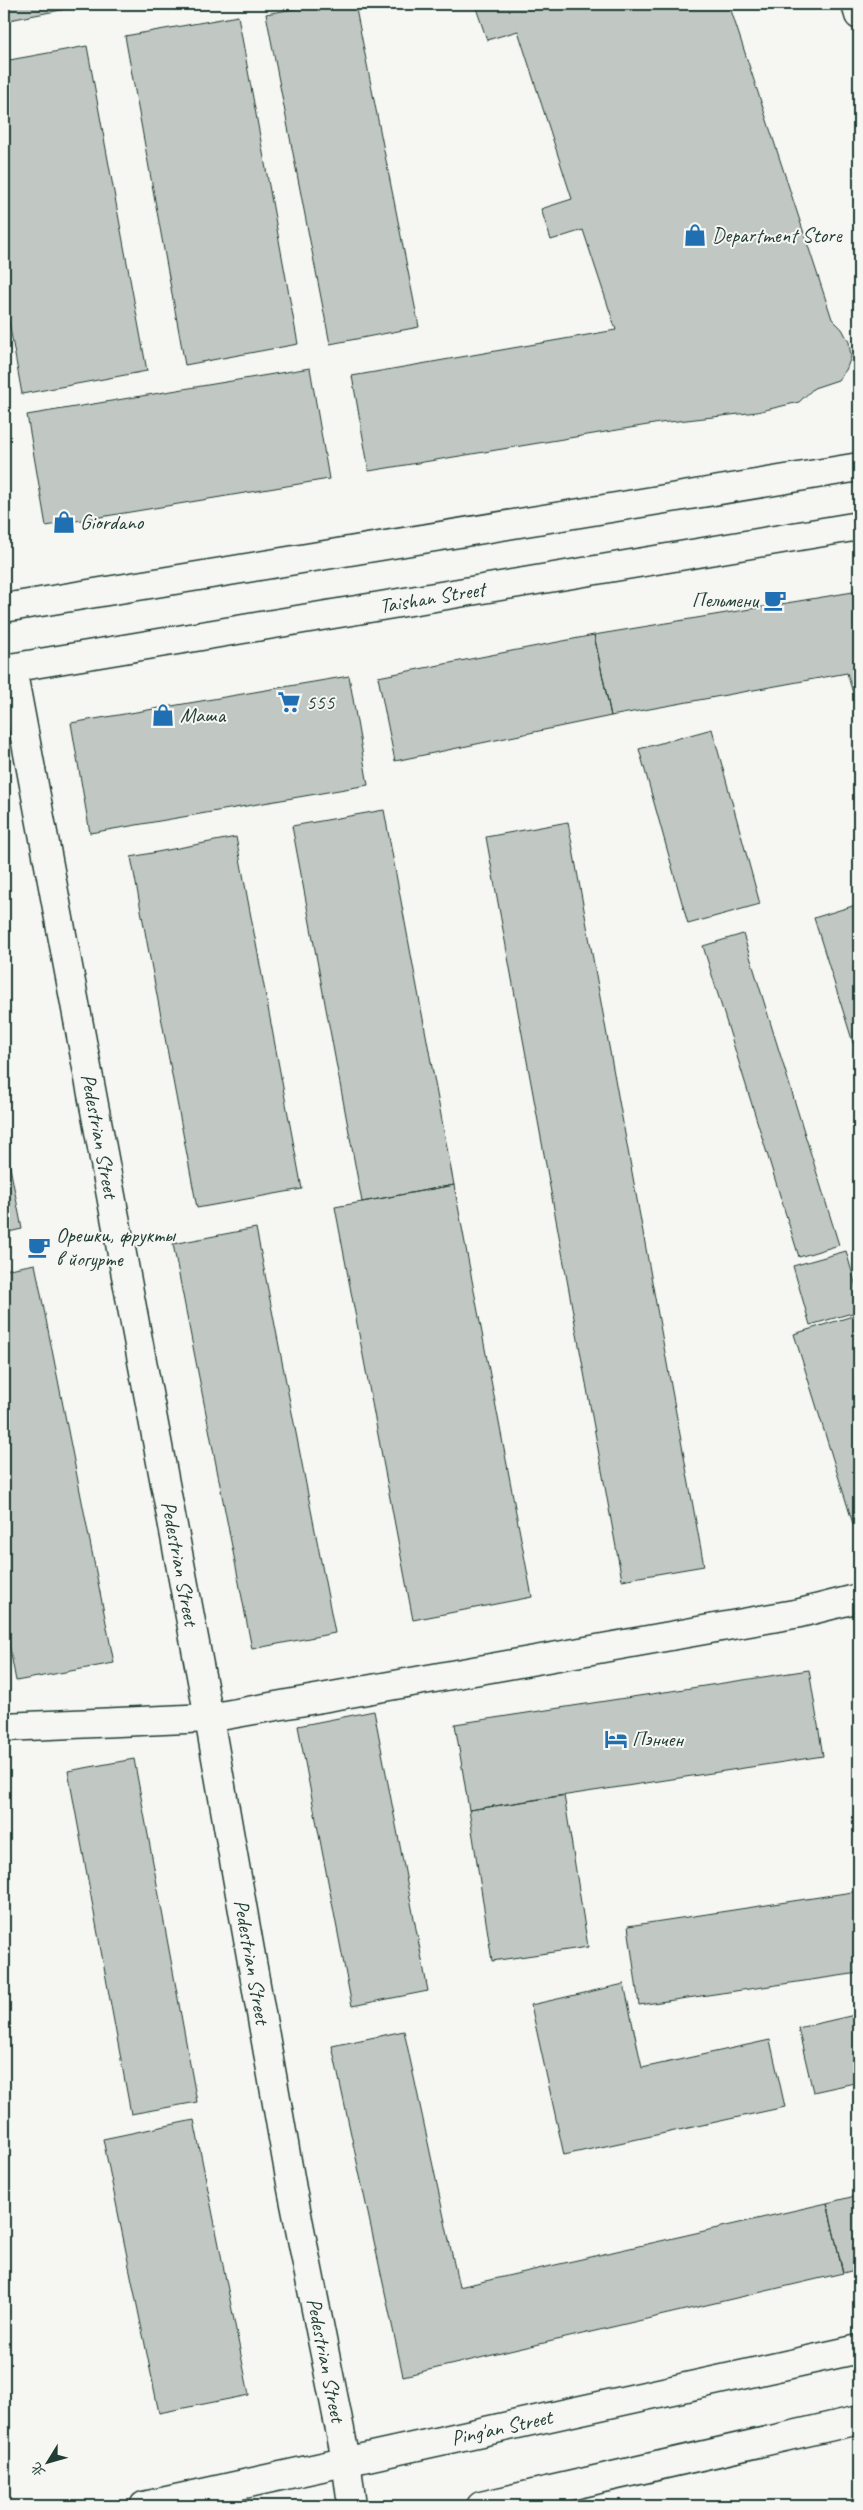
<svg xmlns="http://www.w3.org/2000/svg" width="863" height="2510" viewBox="0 0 863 2510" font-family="Caveat,'LXGW WenKai TC',sans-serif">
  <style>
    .building { fill: #c1c8c3; stroke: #1f3d34 }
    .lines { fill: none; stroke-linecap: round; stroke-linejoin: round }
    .street-casing { stroke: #1f3d34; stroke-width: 31 }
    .secondary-casing { stroke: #1f3d34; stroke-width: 31 }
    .primary-casing { stroke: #1f3d34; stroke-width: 31 }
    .street { stroke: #f6f6f2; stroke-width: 28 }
    .secondary { stroke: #f6f6f2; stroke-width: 28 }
    .primary { stroke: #f6f6f2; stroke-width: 28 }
    .labels { text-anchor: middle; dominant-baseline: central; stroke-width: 4; stroke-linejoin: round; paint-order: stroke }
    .poi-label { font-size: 21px; fill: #1f3d34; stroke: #f6f6f2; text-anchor: start }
    .street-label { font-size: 21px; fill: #1f3d34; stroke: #f6f6f2 }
  </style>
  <rect width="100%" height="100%" fill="#f6f6f2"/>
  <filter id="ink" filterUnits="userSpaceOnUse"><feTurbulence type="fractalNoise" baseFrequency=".02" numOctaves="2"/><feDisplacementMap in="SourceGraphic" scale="10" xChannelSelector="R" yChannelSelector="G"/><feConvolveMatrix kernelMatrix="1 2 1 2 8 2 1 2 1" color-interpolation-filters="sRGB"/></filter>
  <g filter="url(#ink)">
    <path class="building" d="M4,4H92L4,21Z
      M320,4H355L419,327L330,344L266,14Z
      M479,4H729L832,319L842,329L849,342L851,357L846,370L838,380L814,388L799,402L757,412L660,423L369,471L352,376L616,330L583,230L551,240L541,209L572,199L518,31L487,40L475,5Z
      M238,16L298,344L185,365L125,36Z
      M87,46L147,371L22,394L4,294V61Z
      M310,368L329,479L46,526L27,415Z
      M859,591V713L847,673L611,716L594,635Z
      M594,635L611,716L395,761L378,677Z
      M349,676L368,785L90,833L71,723Z
      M712,729L760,904L688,924L639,749Z
      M384,810L454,1185L362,1202L292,826Z
      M568,822L704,1566L622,1580L486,837Z
      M236,837L302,1189L197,1208L131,857Z
      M859,904V1062L814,918Z
      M743,934L839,1245L799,1257L703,946Z
      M4,1136L22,1229L4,1233Z
      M454,1185L532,1597L413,1620L335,1207Z
      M256,1228L335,1633L252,1649L173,1244Z
      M846,1251L859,1297V1311L810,1325L793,1266Z
      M35,1264L114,1663L16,1681L4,1617V1270Z
      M856,1315L859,1325V1543L794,1334Z
      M809,1670L823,1756L469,1810L455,1724Z
      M374,1711L428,1991L352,2006L298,1726Z
      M134,1759L197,2102L131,2114L68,1771Z
      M564,1795L588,1947L492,1961L469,1810Z
      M859,1891V1973L639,2005L628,1926Z
      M624,1984L642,2068L770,2040L785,2107L564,2155L531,2005Z
      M859,2014V2082L813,2092L798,2028Z
      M404,2031L459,2287L827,2203L843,2273L403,2376L332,2046Z
      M194,2120L249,2395L159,2413L103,2139Z
      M859,2195V2269L843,2273L827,2203Z
      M859,2500V2506H832Z"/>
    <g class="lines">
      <defs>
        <g id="street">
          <path id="s1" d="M12,668L209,1718L292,2189L346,2460L352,2506"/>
          <path d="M4,1727L209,1718L800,1613L859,1598"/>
        </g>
        <g id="secondary">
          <path d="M4,608L859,467"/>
          <path id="s2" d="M4,669L859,526"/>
          <path id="s3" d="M144,2506L859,2349"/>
          <path d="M481,2506L859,2420"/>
        </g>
        <path id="primary" d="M856,4L859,15"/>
      </defs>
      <use href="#street" class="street-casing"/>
      <use href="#secondary" class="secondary-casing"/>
      <use href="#primary" class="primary-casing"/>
      <use href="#street" class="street"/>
      <use href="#secondary" class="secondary"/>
      <use href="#primary" class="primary"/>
    </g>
  </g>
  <defs>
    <symbol id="shop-bare" viewBox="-9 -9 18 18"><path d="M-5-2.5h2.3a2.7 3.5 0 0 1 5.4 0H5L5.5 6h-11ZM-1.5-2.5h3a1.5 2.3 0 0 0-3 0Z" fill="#1f6fb2" stroke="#f6f6f2" stroke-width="2.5" paint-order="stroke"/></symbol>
    <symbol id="cafe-bare" viewBox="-9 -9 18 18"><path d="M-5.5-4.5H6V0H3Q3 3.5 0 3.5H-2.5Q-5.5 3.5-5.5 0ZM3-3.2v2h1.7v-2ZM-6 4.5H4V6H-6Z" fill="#1f6fb2" stroke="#f6f6f2" stroke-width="2.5" paint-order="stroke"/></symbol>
    <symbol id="supermarket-bare" viewBox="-9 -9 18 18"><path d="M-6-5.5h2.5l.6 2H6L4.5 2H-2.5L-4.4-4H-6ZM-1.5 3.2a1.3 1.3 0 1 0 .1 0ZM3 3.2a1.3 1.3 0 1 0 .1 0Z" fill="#1f6fb2" stroke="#f6f6f2" stroke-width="2.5" paint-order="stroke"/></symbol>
    <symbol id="hotel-bare" viewBox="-9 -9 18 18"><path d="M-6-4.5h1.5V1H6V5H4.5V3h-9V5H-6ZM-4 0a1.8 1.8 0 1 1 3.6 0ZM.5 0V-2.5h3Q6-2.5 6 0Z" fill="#1f6fb2" stroke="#f6f6f2" stroke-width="2.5" paint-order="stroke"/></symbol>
  </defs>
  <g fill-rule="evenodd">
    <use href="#shop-bare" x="679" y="219" width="32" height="32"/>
    <use href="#shop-bare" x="48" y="506" width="32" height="32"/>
    <use href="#cafe-bare" x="759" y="584" width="32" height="32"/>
    <use href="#supermarket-bare" x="273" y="686" width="32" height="32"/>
    <use href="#shop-bare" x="147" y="699" width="32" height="32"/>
    <use href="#cafe-bare" x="23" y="1231" width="32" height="32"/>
    <use href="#hotel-bare" x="600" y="1723" width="32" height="32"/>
  </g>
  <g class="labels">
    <g class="poi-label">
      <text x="712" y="235">Department Store</text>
      <text x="80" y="522">Giordano</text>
      <text x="758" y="600" text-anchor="end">Пельмени</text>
      <text x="306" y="702">555</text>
      <text x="180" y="715">Маша</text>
      <text x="56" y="1235">Орешки, фрукты<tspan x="56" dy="24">в йогурте</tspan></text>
      <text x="632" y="1739">Пэнчен</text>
    </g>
    <g class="street-label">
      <text stroke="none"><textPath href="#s2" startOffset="434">Taishan Street</textPath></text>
      <text stroke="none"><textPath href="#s1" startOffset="476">Pedestrian Street</textPath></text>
      <text stroke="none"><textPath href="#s1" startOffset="911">Pedestrian Street</textPath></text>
      <text stroke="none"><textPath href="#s1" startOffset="1316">Pedestrian Street</textPath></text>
      <text stroke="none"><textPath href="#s1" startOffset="1721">Pedestrian Street</textPath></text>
      <text stroke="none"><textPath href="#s3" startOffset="366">Ping'an Street</textPath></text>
    </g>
  </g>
  <rect width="863" height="2510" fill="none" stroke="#f6f6f2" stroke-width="20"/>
  <rect x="10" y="10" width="843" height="2490" fill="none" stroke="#1f3d34" stroke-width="2" filter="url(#ink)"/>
  <g transform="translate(48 2462) rotate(233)" stroke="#f6f6f2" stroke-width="4" paint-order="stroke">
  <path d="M0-4L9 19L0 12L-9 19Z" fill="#1f3d34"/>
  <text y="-8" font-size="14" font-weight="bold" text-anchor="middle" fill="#1f3d34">北</text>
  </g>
</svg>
